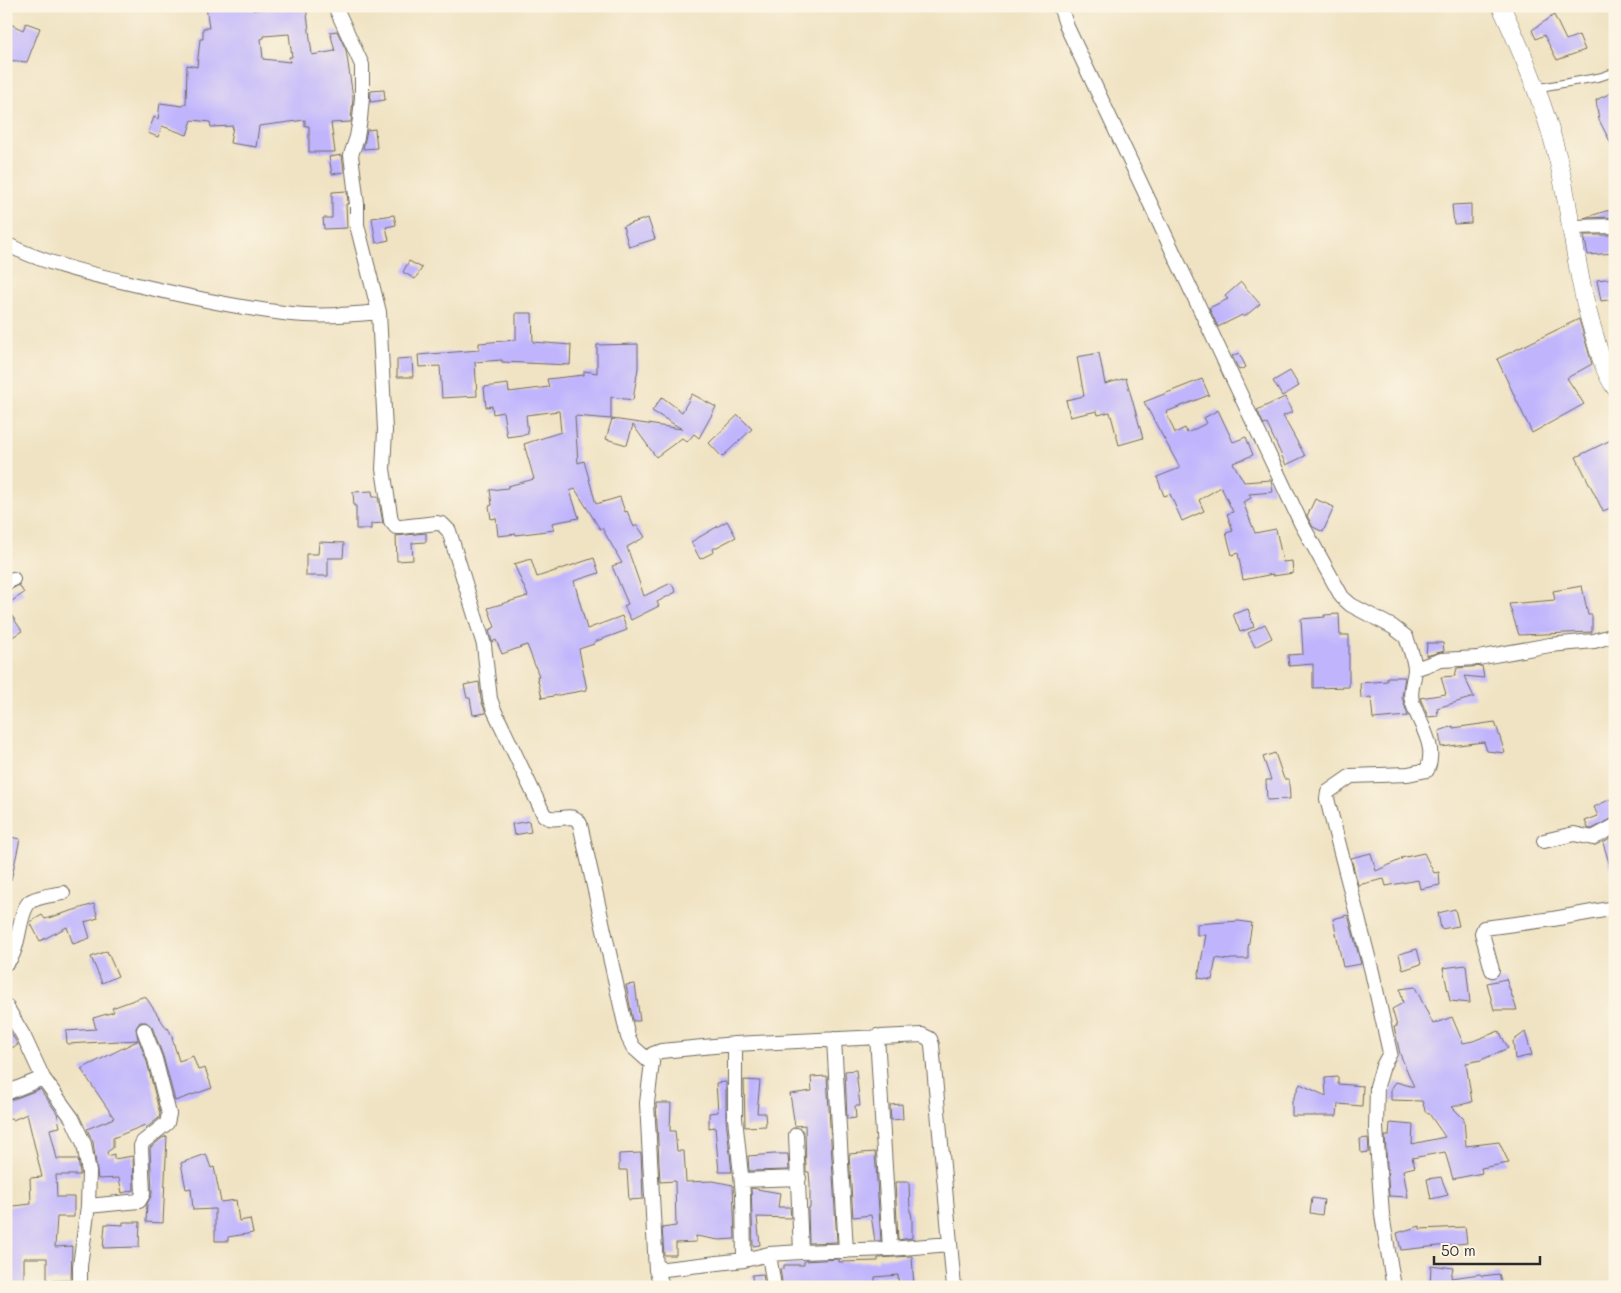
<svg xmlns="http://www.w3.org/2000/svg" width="1621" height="1293" viewBox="0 0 1621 1293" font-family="Mali,sans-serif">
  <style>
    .building { fill: #c0b5fd; fill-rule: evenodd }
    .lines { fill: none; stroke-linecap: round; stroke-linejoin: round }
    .service-casing { stroke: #706b60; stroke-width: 9 }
    .minor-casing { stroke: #706b60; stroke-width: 16 }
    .tertiary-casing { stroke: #706b60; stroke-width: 19 }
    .service { stroke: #fff; stroke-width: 7 }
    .minor { stroke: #fff; stroke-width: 14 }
    .tertiary { stroke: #fff; stroke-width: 18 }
  </style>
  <rect width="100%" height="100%" fill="#fcf5e5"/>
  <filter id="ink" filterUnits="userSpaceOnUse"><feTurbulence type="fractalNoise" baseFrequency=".02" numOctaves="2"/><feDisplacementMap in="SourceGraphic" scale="10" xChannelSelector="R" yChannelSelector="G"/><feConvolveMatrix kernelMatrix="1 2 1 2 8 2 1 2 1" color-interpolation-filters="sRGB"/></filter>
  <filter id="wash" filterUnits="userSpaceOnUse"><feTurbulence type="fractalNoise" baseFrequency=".0096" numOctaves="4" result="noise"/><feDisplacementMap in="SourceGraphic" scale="20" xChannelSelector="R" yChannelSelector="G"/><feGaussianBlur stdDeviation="1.12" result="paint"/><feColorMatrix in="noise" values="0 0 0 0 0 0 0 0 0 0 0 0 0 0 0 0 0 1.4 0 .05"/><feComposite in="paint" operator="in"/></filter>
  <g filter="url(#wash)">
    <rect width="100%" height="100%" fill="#f0e3c3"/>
    <g id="blocks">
      <path class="building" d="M206,6H252L253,10L278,6H306L312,55L335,51L330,32L337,31L346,50L353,97L351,122L331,123L335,152H309V126H305V120L259,126L256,147L230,143L233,126L211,127L210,122L192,120L187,135L162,126L158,137L148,133L154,117L158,119L160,103L183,106V104H186L187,65L197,67L200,39H203V28H209ZM289,34L292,57H289L290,62L263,59L261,39L264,38V36Z
        M1554,15L1566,40L1579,35L1585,50L1557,60L1544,35L1536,39L1532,30Z
        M6,22L23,30L26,23L40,28L27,62L6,60Z
        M384,90L385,100L370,102L371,91Z
        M1615,91V151L1599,120L1596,100Z
        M375,129L377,148L363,149L367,130Z
        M342,155L344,172L332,174L329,157Z
        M347,191L348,204H346L347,228L324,229L323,218H332V192Z
        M1471,204V223L1454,224L1452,205Z
        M1615,210V217L1584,218L1606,211Z
        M394,215L396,225L386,227L389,240L376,243L372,218Z
        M648,218L655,239L629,247L623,226Z
        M1584,235H1611L1615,253L1588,255Z
        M409,261L422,268L415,279L403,272Z
        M1615,278V299L1601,301L1597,280Z
        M1241,282L1260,304L1244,317L1242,315L1218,327L1209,308L1228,299L1225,296Z
        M516,313H532L533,342L571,345L570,365L502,362V360L475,362L477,396L442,398L440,366L419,367L418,355L479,350V343L516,340Z
        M1579,319L1592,364L1567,378L1584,404L1532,433L1497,359Z
        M638,344V368L633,400L611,397V419L575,416L578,463L584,461L596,504L620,497L625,512L627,511L634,527L637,525L645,537L627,547L644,596L671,583L676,592L657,602L659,606L631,620L624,606L628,604L612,566L622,563L602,528L600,529L575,489L570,491L579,518L552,523L554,530L516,535V534L498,536L496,518L491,519L489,506L492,505L490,490L508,488V486L534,479L524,444L561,432L559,411L526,415L528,434L507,437L503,412L493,414L492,406L486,407L484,387L508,384L509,392L549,387L547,379L584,375V371L597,373V345Z
        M1099,353L1105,384L1126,378L1143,438L1119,445L1110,412L1098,415L1097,411L1070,417L1066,400L1084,396L1077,357Z
        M1239,353L1246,367L1239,370L1232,356Z
        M412,358L413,377H397V359Z
        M1290,371L1299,386L1282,396L1273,381Z
        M1202,379L1209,395L1166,412L1175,433L1185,428L1187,433L1207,423L1204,418L1218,410L1233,442L1246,437L1253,455L1233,463L1244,482L1271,480L1273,492L1249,494L1251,498L1243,502L1255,533L1276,529L1283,562L1292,561L1293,573L1273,576V574L1243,580L1238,553L1232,555L1226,533L1233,531L1227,514L1233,512L1221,487L1199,500L1204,511L1182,521L1170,494L1164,496L1157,477L1180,468L1144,402Z
        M692,394L716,407L699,438L694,434L687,442L682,438L656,457L633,425L627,445L606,439L612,419L682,429L652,411L662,397L682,412Z
        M1285,397L1292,412L1283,416L1305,456L1286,465L1267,424L1264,425L1257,410Z
        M738,415L752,429L722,457L709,443Z
        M1615,438V506L1603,511L1576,457Z
        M372,491L373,497H378L383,523L371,524V529H356V506H354L353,492Z
        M1315,499L1334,507L1323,532L1313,527L1307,516Z
        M727,521L736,537L713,549L714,552L700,559L691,542Z
        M426,533V542L412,543L413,560L397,561L396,536Z
        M319,542L344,543L343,558H328V576H306V554H318Z
        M594,558L599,573L574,581L587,629L622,616L627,630L594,642V644L579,649L587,690L542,698L537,676H539L527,645L502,654L496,640L492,642L489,630L495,627L488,608L528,596L514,564L531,559L537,577Z
        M19,585L24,593L6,605V592Z
        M1582,586L1588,615H1592V632L1519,635L1509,604L1555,600L1553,591Z
        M6,607L22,631L6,641Z
        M1248,609L1254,627L1240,632L1233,614Z
        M1339,614L1340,635H1349V687L1313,688V664L1289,666L1288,655L1303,654L1301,619L1325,617L1324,615Z
        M1265,624L1272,638L1255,647L1248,633Z
        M1427,643H1443L1444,651L1426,656Z
        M1482,666L1484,678L1464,676L1474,697L1437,708L1438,716L1428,717L1420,698L1446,694L1441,677L1455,676L1457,668Z
        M1387,677H1405L1402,697L1408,716L1373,719L1371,697L1361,698L1360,683L1387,681Z
        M479,682L481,700L486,713L473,715L470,698H467L464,685Z
        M1495,722L1505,753L1487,751L1484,742L1441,747L1439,731L1453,726V728Z
        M1275,753L1284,779H1289L1290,799L1267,800L1266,780H1271L1263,757Z
        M1615,797V817L1592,829L1588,828L1585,821L1598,816L1594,807Z
        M529,821L531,832L514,835L512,824Z
        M6,836L20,839L11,880H6Z
        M1615,836V872H1612L1603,843Z
        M1371,853L1376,871L1402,859L1401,858L1424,853L1434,873L1439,872L1440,885L1420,889L1418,880L1386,886L1384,879L1358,885L1351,858Z
        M94,904L98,918L85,922L90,938L73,944L67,927L40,941L30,922L42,915L45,919Z
        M1455,909L1459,926L1441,929L1438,913Z
        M1348,915L1361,964L1343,967L1333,919Z
        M1239,921L1252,923L1248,948V959H1230L1229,960L1216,958L1212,980L1198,978L1206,935H1197V924Z
        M1417,949L1421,964L1403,970L1399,954Z
        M107,951L118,976L102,983L91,957Z
        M1466,965L1470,1003L1450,1001L1443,968Z
        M1506,979L1517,1010H1494L1487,983Z
        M635,984L640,1021H633L626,985Z
        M1415,987L1433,1024L1452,1017L1463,1043L1473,1041L1499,1031L1508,1048L1481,1060L1466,1063L1472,1102L1452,1107L1464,1119L1466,1146L1499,1142L1509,1163L1481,1168L1482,1173L1453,1179L1445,1152L1412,1158L1415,1167L1403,1170L1408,1197L1389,1196L1385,1136H1389L1390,1123L1413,1125L1412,1144L1445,1137L1428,1112L1426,1113L1422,1101L1391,1100V1089L1396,1082L1414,1087L1400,1054L1394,1027L1397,1026L1392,1009L1403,1003L1400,989Z
        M145,996L167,1029L168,1028L173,1038H172L179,1061L193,1056L198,1070L205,1068L212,1088L175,1101L163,1056L152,1027L146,1022H140L136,1028L138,1040L67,1044L66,1031L96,1029L93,1018L114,1012L112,1008Z
        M6,1024L18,1045L6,1050Z
        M1525,1032L1532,1055L1515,1059L1513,1041Z
        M139,1040L147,1062L160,1114L159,1118L146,1128L145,1125L113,1138V1148L107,1152L108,1156L114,1154V1159L133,1156L134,1190L122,1193L119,1178L98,1179L93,1142L87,1129L114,1118L81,1069Z
        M856,1070L860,1106H855L856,1118L847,1119L845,1071Z
        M827,1076L837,1242L809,1243L808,1208H810V1184L809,1172H806L805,1125L795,1126L790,1094L812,1091L811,1077Z
        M1338,1077V1084L1363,1086L1362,1106L1338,1104L1337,1116H1292V1101L1300,1084L1326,1096L1325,1078Z
        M744,1080L760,1081L757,1113H765L766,1126L745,1127Z
        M726,1082V1119L732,1172H719L715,1127L709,1128V1113L718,1112L716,1083Z
        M40,1089L57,1113L60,1127L50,1129L57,1159H78L80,1173V1175H56L57,1197H74V1217H57L55,1247L72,1246L71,1280L47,1281V1258H24V1287H6V1207L31,1204L30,1178L42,1177L27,1114L13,1120L12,1118L6,1120V1102Z
        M656,1103H671L670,1131H675L677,1151H684L686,1182L713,1181L733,1185L735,1239L719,1240L696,1236V1242L676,1243V1255H664L662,1228L676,1226L675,1181L660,1182Z
        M902,1104L903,1119L891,1120L890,1105Z
        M167,1136L163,1223L146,1222L147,1204L152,1194L150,1148L162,1138Z
        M1368,1138L1369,1152L1361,1153L1360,1139Z
        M875,1152L881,1241H875L871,1215L853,1217L849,1154Z
        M641,1153L643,1199L629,1200L627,1170H619V1154Z
        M206,1154L211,1168L214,1167L221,1202L236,1200L239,1221L250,1219L253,1233L228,1237V1241H215V1209L193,1210L191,1188L186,1189L181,1163Z
        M775,1154H788L789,1170L749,1171L748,1156Z
        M1441,1177L1448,1195L1431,1199L1427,1179Z
        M895,1182H909L910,1212H911L912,1219V1238L898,1240Z
        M751,1188L780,1193L778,1207H790L791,1218L757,1217L760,1245L753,1246Z
        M1312,1198L1324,1200L1322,1215L1310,1213Z
        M123,1222H140L139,1247L103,1248L105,1224L123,1225Z
        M1420,1226V1229L1465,1227L1467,1243L1401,1250L1397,1233Z
        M912,1256L914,1287H899L898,1275L875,1277V1287H783L780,1269H784V1265H804V1261L839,1259V1262L878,1261V1258Z
        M1431,1265L1453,1268L1451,1278L1480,1274L1482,1276L1499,1274L1503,1287H1430Z
        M763,1274L765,1287H753L752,1275Z"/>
    </g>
  </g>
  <g filter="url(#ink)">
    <use href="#blocks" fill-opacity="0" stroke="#706b60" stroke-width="1"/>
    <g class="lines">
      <defs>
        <path id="service" d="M1537,88L1600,77L1615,72"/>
        <path id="minor" d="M335,6L362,65V97L360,119L357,137L351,155L357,204V225L379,312L385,430L383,469L391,521L396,527H401L437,523L442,524L449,531L484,645L490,699L494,710L544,815C555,825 573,809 580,824L628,1037L633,1047L652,1064
          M1060,6L1067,27L1301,523L1342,597L1351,605L1393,627L1406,637C1409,646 1415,660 1415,670C1414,681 1409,690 1412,701C1419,724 1438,746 1427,770L1408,774L1351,776L1328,792L1327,799L1372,972L1390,1053L1383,1066L1377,1086L1376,1128L1382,1215L1394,1287
          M1571,227L1615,226
          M6,244C45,264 91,274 133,284C185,296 238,308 291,314C320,317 350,315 379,312
          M6,583L13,579
          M1415,669L1441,660L1478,658L1550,645L1594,641L1615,635
          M1544,841L1574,834L1593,838L1615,826
          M6,963C21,953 17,910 31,901C40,896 53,895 63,893
          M1492,970L1482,933L1484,928L1553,919L1615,908
          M6,1006L24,1037L43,1078L72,1118L84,1144L89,1172L88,1206L80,1266V1287
          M877,1036L890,1249
          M834,1039L846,1251
          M735,1044V1118L743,1194L744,1260
          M6,1093L43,1078
          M796,1135L801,1252
          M742,1180L799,1178
          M88,1206L139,1201L143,1194L141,1146L143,1142L167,1123L169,1114L155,1059L144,1030
          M769,1254L774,1287
          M656,1270L744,1260L769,1254L801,1252L890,1249L950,1244
          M663,1287L656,1270L647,1103L653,1054L661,1051L735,1044L922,1035L930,1039L932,1045L954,1287"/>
        <path id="tertiary" d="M1501,6C1524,56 1545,106 1558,159C1572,217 1576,277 1594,334C1599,352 1604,371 1615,387"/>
      </defs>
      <use href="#service" class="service-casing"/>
      <use href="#minor" class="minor-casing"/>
      <use href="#tertiary" class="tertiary-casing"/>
      <use href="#service" class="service"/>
      <use href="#minor" class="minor"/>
      <use href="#tertiary" class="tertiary"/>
    </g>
  </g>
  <rect width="1621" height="1293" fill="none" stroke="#fcf5e5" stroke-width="25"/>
  <path d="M1434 1256v8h106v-8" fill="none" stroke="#2b2b2b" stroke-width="2.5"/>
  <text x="1441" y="1256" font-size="15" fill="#2b2b2b" stroke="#fcf5e5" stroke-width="4" paint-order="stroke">50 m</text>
</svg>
